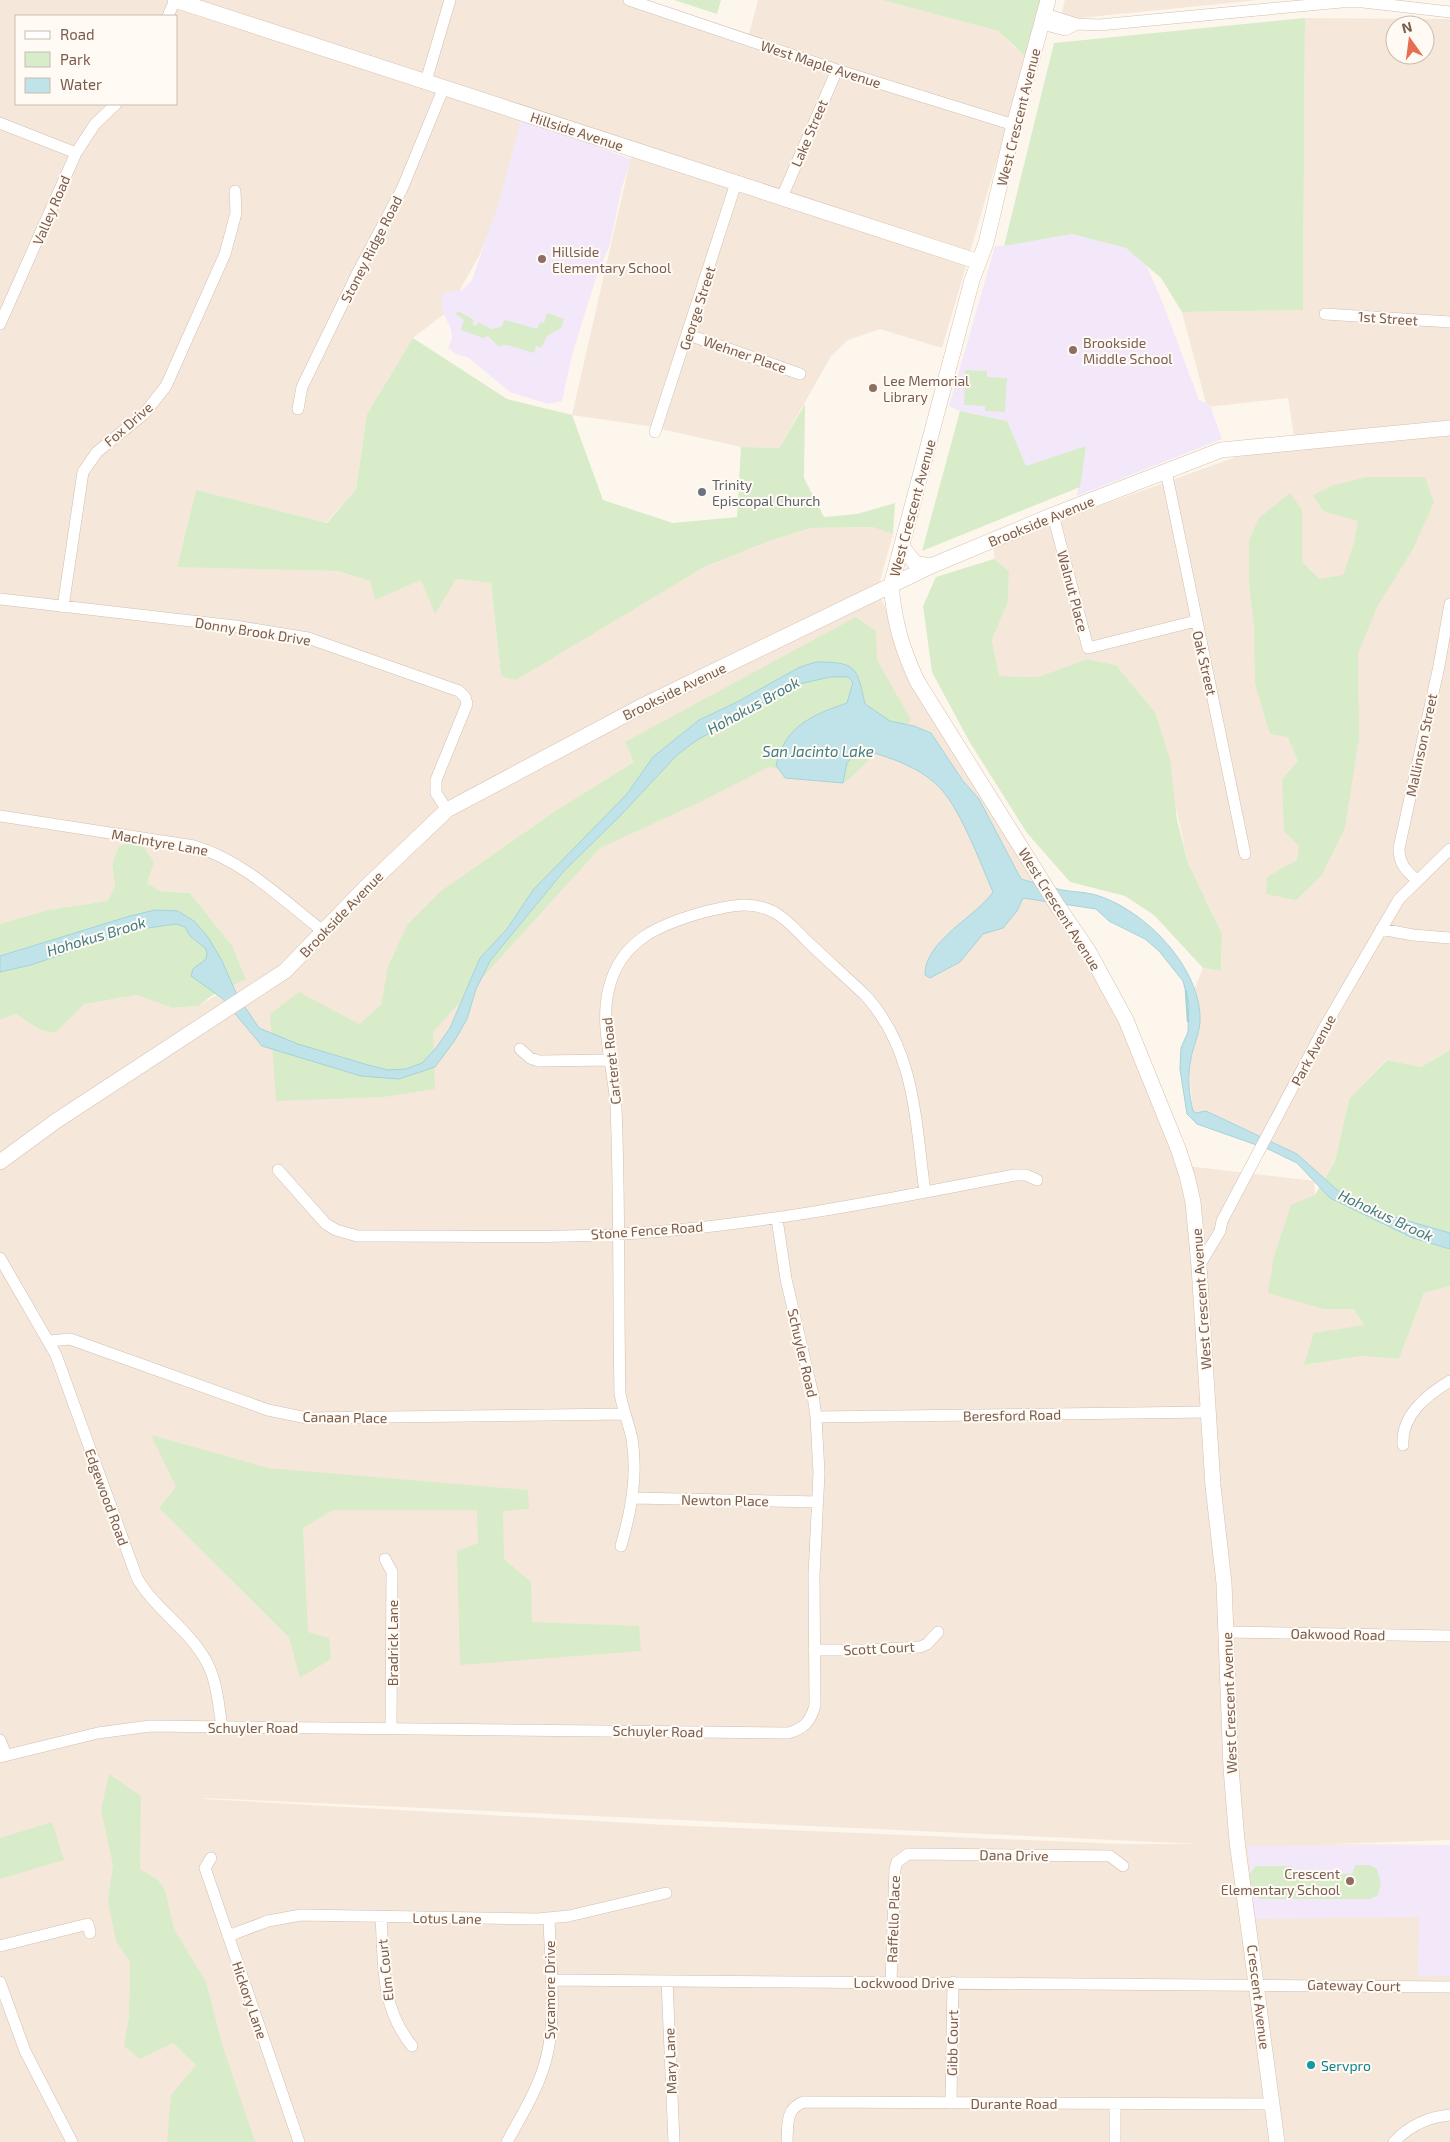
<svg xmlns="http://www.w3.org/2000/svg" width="1450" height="2142" viewBox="0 0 1450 2142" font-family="'Exo 2',sans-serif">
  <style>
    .residential { fill: #f5e8da; fill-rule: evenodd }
    .education { fill: #f3e8fa }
    .green { fill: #d8ecc9 }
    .water { fill: #bfe3e8; stroke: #a5d3da }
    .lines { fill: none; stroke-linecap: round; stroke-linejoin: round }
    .stream { stroke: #a5d3da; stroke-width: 2.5 }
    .street-casing { stroke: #d1beb0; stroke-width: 12 }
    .secondary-casing { stroke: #d6c0b0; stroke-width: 16 }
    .street { stroke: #fff; stroke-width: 11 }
    .secondary { stroke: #fff; stroke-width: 15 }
    .education-dot { fill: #8d6e63; stroke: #fffaf3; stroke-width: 2 }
    .worship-dot { fill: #6b7280; stroke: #fffaf3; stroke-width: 2 }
    .culture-dot { fill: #0f9aa8; stroke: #fffaf3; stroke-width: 2 }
    .labels { text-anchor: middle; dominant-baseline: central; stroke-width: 4; stroke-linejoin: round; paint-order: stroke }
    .street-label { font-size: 14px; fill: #7a5c4d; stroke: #fffaf3 }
    .education-label { font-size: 14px; fill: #785e54; stroke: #fffaf3; text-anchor: start }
    .worship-label { font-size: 14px; fill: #5b616d; stroke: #fffaf3; text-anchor: start }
    .culture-label { font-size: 14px; fill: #0d838f; stroke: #fffaf3; text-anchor: start }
    .water-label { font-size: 15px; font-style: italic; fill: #437c86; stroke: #fffaf3 }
  </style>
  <rect width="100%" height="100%" fill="#fdf6ec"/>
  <path class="residential" d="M0,0H632L748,38L758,0H882L998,31L1015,48L1028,54L942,348L880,329L848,340L831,356L779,448L741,447L648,426L572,415L631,157L522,119L505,194L479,256L448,311L413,338L367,414L356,489L326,523L196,490L177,566L338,571L370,581L375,599L421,580L456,579L491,583L501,676L704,567L769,541L811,528L872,527L893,534L877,592L985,788L1114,988L1179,1165L1314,1181L1324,1309H1354L1365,1326L1305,1365L1362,1356L1399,1359L1424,1293L1450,1286V1840L1331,1844L1450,1845L1248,1846L1366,1916L1420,1917L1418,1976H1450V2142H0V1020L16,1014L40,1030L55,1033L85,1004L137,995L172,1008L198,1006L246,978L233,947L190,893L160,891L112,864L115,887L107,901L48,910L0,924ZM16,16H176V104H16ZM205,1799V1798L1199,1844H1122L667,1825Z
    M1065,0H1259L1060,20Z
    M1305,18L1450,19V1050L1421,1067L1386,1060L1349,1099L1335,1161L1324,1179L1297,1154L1206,1111L1196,1113L1193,1111L1189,1072L1200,1023L1199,1009L1195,988L1203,968L1221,971L1222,934L1188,863L1155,712L1116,665L1087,659L1038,677L999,676L992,640L1008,602L1009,571L994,559V544L1294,436L1288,398L1207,407L1182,312L1303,310ZM1395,25H1425V55H1395Z"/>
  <path class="education" d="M518,117L631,159L622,187L610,244L597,275L572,355L562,401L548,404L510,392L469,358L456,354L448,348L452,339L451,330L442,309V294L462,290L472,280L499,202L520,123Z
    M1072,234L1126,248L1146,265L1162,301L1199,400L1210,405L1222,439L1077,496L1086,446L1026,467L1007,421L960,411L949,406L995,246H1004Z
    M1450,1845V1976H1418L1419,1917L1254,1919L1248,1846Z"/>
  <path class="green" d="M674,0H721L717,14Z
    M882,0H1041L1026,57L998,31Z
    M1305,18L1303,310L1182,312L1161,278L1126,248L1072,234L1004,246L1054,43Z
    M458,311L474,320L472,324L476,326L478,322L491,329L501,327L505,320L537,329L540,322L544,323L547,313L564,319L561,328L547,336L541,348L536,346L534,353L507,345L498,346L488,336L483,338L461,330L464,320L456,314Z
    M413,338L507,399L572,415L603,500L673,523L737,517L741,447L779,448L805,404L804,478L824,517L857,514L895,503L893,534L872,527L811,528L769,541L704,567L516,680L501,676L491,583L456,579L435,614L421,580L375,600L370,581L338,571L177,567L196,490L327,523L356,489L367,414Z
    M965,370L987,371V377L1007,378L1005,412L985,411V406L964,405Z
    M960,411L1007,421L1026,466L1086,446L1080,487L922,551Z
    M1367,477H1425L1434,502L1413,549L1378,605L1358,653L1359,738L1345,828L1322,875L1296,900L1266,894L1267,877L1297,860L1299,846L1284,831L1282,779L1298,761L1288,737L1270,734L1255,684L1254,626L1249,584V540L1259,518L1290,493L1302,510V562L1319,579L1343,575L1354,543L1358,521L1323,511L1313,495L1334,485Z
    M994,559L1009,571L1008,602L992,640L999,676L1038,677L1087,659L1116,665L1155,712L1170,759L1177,820L1188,863L1222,934L1221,971L1203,968L1154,915L1125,896L1070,882L1027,833L969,741L932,672L923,606L936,577Z
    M856,617L876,631L877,660L911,720L847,781L843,783L769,767L698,803L600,848L433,1032L435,1089L383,1097L276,1101L270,1014L299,992L359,1024L381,1005L388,967L407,925L441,891L557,810L634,762L625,742Z
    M140,841L154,862L147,883L160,891L190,893L233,947L246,979L213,995L198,1006L172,1008L137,995L85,1004L55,1033L40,1030L16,1014L0,1020V924L48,910L107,901L115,887L112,864L119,846Z
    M1450,1050V1286L1424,1293L1399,1359L1362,1356L1304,1365L1314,1333L1364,1325L1354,1309H1324L1268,1293L1274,1256L1291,1205L1315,1195L1335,1161L1349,1099L1387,1060L1421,1067Z
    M151,1435L268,1468L528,1490L529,1509L503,1511L504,1559L531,1582L532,1622L639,1626L641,1651L460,1665L457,1551L478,1543L477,1510H333L303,1528L308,1632L329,1638L331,1659L300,1678L289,1637L159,1508L176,1487Z
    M109,1774L141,1796L140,1869L158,1880L165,1890L174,1929L206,1982L222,2044L255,2142H167L171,2095L196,2065L173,2043L140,2059L124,2046L129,2017L130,1962L116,1941L108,1901L113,1865L101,1810Z
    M52,1822L64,1860L0,1879V1838Z
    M1355,1865H1370L1377,1869L1381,1883L1378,1895L1370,1899H1260L1251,1893L1248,1876L1256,1866H1292L1295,1873L1352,1874Z"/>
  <path class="water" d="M816,662C857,662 857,667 865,704L890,721L914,726L931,733L963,781L979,799L1021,879C1035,883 1048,887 1062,890C1074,892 1087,892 1099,896C1147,912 1202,969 1200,1022C1199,1035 1193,1047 1191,1059C1187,1076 1189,1094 1193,1111L1196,1113L1206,1111L1297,1154L1344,1196L1384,1214L1450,1233V1249L1413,1238L1330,1198L1297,1163L1268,1149L1197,1124L1187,1114L1180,1069L1181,1048L1188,1032L1189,1004L1183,981L1159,951L1145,939L1109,921L1096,909L1023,898L1017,911L1003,928L983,934L960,962L930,978L925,975C924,941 976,917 993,892C981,864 961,811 941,789C921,767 887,756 859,749L847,763L843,783L785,778L776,765C785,726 812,715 847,703L853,682L848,677H830L799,684L697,740L677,755L621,815L563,872L490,961L476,989L467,1019L455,1040L435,1067L399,1079L361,1076L262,1046L222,998L191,976L193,969L206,959L207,952L205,948L190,936L185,927L176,924L134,930L31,965L0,972V956L130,916L155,910L178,911L194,921L208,937L222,961L237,995L259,1028L298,1044L368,1065L388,1070L406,1069L422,1063L436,1048L450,1028L480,958L507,929L533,890L627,794L653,757L699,720L737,702L800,667Z"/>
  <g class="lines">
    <path class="stream" d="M1186,991L1188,1021"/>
    <defs>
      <path id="street" d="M629,0L837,70L1014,125
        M1045,14L1077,24L1099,25L1342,2H1363L1450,12
        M168,16L175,0
        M1042,24L1065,30L1077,24
        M426,81L450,0
        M0,123L76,153
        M782,197L837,70
        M1325,314L1450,322
        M0,324L76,153L95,124L116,104
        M689,335L800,374
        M298,409L302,387L358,272L402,189L444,87
        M655,432L736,183
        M1166,471L1245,854
        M1053,515L1088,648L1196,621
        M0,599L235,626L308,638L459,691L465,697L467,704L436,780V793L447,810
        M63,607L83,472L97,452L144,414L166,386L225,254L236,213L235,191
        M0,816L194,846C244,861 283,900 324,932
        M1417,880C1406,871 1399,864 1399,848L1439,666L1450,604
        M1381,929L1413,935L1450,938
        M520,1049L530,1058L539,1061L611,1060
        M278,1170L326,1224L336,1230L357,1236C459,1235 562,1240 664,1231C783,1221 898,1197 1015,1175H1026L1037,1180
        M0,1258L56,1355L137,1578C155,1609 187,1628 205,1659C217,1679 218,1703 222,1726
        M1199,1266L1220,1231L1222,1221L1324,1028L1399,899L1450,849
        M50,1341L70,1339L268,1410L307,1418L625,1414
        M816,1417L1208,1412
        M1403,1445C1401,1415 1427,1395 1450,1381
        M632,1498L818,1502
        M621,1546C631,1511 638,1476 632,1439C629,1424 623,1410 620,1394C618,1299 620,1203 616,1107C614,1069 599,1026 609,988C621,939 661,924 704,912C728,906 750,900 774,912C787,919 797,931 808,942C827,960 847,978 866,996C916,1052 915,1121 925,1192
        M385,1559L392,1572L391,1728
        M1227,1632L1450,1636
        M814,1650H865L920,1647L927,1644L938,1632
        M0,1740L6,1755
        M0,1757L98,1733L150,1726L788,1733C804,1729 811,1721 815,1705L814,1575L819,1473L816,1417L813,1395L786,1279L777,1219
        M211,1858L205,1868L299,2142
        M381,1917C384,1965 380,2006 412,2046
        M228,1936L268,1921L301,1915L537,1919L569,1916L666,1893
        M0,1946L88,1924L90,1933
        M551,1980L1450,1987
        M667,1981L674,2142
        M0,1982L25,2051L72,2142
        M891,1982L895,1869L897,1862L908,1854L1110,1856L1123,1866
        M951,2103L953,1982
        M1115,2103V2142
        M507,2142C521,2116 537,2091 545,2063C558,2017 550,1965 549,1918
        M787,2142C788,2126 785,2108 804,2102L1272,2104
        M1394,2142C1409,2126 1428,2117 1450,2115"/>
      <path id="secondary" d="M175,0L979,262
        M1048,0L1014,125L986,243L972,280L891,586C895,624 901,646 917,681L1057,905L1089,952L1126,1020L1179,1151L1187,1176L1193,1202L1199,1266L1213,1486L1224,1583L1231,1768L1237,1841L1277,2142
        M902,547L915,563L931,566
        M0,1162L56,1121L285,971L364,889L447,810L642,706L931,566L1053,515L1221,450L1450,428"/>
    </defs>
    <use href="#street" class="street-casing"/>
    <use href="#secondary" class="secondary-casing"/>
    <use href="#street" class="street"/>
    <use href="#secondary" class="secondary"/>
  </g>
  <g class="education-dot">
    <circle cx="542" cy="259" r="5"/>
    <circle cx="1073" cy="350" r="5"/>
    <circle cx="873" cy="388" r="5"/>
    <circle cx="1350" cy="1881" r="5"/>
  </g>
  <circle class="worship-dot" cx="702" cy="492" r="5"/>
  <circle class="culture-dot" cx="1311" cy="2065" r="5"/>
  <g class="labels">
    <g class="street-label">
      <text transform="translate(821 64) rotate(18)">West Maple Avenue</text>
      <text transform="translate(1018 117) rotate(-76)">West Crescent Avenue</text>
      <text transform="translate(577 131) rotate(18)">Hillside Avenue</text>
      <text transform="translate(809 133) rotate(-67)">Lake Street</text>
      <text transform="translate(51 210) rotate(-67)">Valley Road</text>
      <text transform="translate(371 249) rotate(-63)">Stoney Ridge Road</text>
      <text transform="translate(697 308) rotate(-72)">George Street</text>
      <text transform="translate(1388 318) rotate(4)">1st Street</text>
      <text transform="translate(745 354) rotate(19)">Wehner Place</text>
      <text transform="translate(128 424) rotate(-41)">Fox Drive</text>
      <text transform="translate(912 508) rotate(-75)">West Crescent Avenue</text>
      <text transform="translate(1041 521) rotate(-22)">Brookside Avenue</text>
      <text transform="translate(1073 591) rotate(75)">Walnut Place</text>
      <text transform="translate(253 631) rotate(9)">Donny Brook Drive</text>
      <text transform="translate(1205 663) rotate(77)">Oak Street</text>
      <text transform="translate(674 691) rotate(-26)">Brookside Avenue</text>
      <text transform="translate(1421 745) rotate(-78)">Mallinson Street</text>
      <text transform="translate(160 842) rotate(10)">MacIntyre Lane</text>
      <text transform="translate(1060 909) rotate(58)">West Crescent Avenue</text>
      <text transform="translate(341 914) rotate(-46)">Brookside Avenue</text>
      <text transform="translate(1313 1050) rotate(-62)">Park Avenue</text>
      <text transform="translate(611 1061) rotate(-96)">Carteret Road</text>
      <text transform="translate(647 1230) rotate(-4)">Stone Fence Road</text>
      <text transform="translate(1201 1299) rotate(-94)">West Crescent Avenue</text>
      <text transform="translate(803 1353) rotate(77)">Schuyler Road</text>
      <text transform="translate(1012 1415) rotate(-1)">Beresford Road</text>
      <text transform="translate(345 1417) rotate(1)">Canaan Place</text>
      <text transform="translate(107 1497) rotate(70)">Edgewood Road</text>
      <text transform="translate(725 1500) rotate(1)">Newton Place</text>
      <text transform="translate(1338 1634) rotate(1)">Oakwood Road</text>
      <text transform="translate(392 1643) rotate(-90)">Bradrick Lane</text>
      <text transform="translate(879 1648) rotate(-3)">Scott Court</text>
      <text transform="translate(1229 1703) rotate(-92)">West Crescent Avenue</text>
      <text x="253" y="1727">Schuyler Road</text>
      <text transform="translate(658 1731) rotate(1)">Schuyler Road</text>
      <text transform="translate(1014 1855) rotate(1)">Dana Drive</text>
      <text transform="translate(447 1918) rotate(1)">Lotus Lane</text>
      <text transform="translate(893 1919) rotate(-88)">Raffello Place</text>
      <text transform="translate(385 1970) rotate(-96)">Elm Court</text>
      <text x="904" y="1982">Lockwood Drive</text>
      <text transform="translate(1354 1985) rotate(1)">Gateway Court</text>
      <text transform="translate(549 1990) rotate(-90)">Sycamore Drive</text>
      <text transform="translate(1259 1997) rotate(83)">Crescent Avenue</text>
      <text transform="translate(250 2000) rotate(71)">Hickory Lane</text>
      <text transform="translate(952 2043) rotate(-89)">Gibb Court</text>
      <text transform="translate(670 2061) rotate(-92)">Mary Lane</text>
      <text x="1014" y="2103">Durante Road</text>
    </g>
    <g class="education-label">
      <text x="552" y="251">Hillside<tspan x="552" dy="16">Elementary School</tspan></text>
      <text x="1083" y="342">Brookside<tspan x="1083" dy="16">Middle School</tspan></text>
      <text x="883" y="380">Lee Memorial<tspan x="883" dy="16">Library</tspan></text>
      <text x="1340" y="1873" text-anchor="end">Crescent<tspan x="1340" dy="16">Elementary School</tspan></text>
    </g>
    <g class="worship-label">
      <text x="712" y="484">Trinity<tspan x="712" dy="16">Episcopal Church</tspan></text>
    </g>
    <g class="culture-label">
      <text x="1321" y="2065">Servpro</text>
    </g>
    <g class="water-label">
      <text transform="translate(753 705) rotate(-29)">Hohokus Brook</text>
      <text x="818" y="751">San Jacinto Lake</text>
      <text transform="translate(96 936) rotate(-17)">Hohokus Brook</text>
      <text transform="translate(1386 1215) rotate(25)">Hohokus Brook</text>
    </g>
  </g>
  <rect x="15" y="15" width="162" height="90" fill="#fffaf3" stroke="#cabbb1"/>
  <rect x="25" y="31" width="25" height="8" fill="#ffffff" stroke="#cabbb1"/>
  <text x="60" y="40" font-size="15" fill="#7a5c4d">Road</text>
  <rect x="25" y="52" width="25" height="15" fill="#d8ecc9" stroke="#cabbb1"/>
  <text x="60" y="65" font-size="15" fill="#7a5c4d">Park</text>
  <rect x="25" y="78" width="25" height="15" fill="#bfe3e8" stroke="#cabbb1"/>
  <text x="60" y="90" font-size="15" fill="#7a5c4d">Water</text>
  <g transform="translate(1410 40) rotate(346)"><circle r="24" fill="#fffaf3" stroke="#cabbb1"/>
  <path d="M0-4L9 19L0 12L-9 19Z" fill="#e76f51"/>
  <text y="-8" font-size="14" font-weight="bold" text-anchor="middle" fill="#7a5c4d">N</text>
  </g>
</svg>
